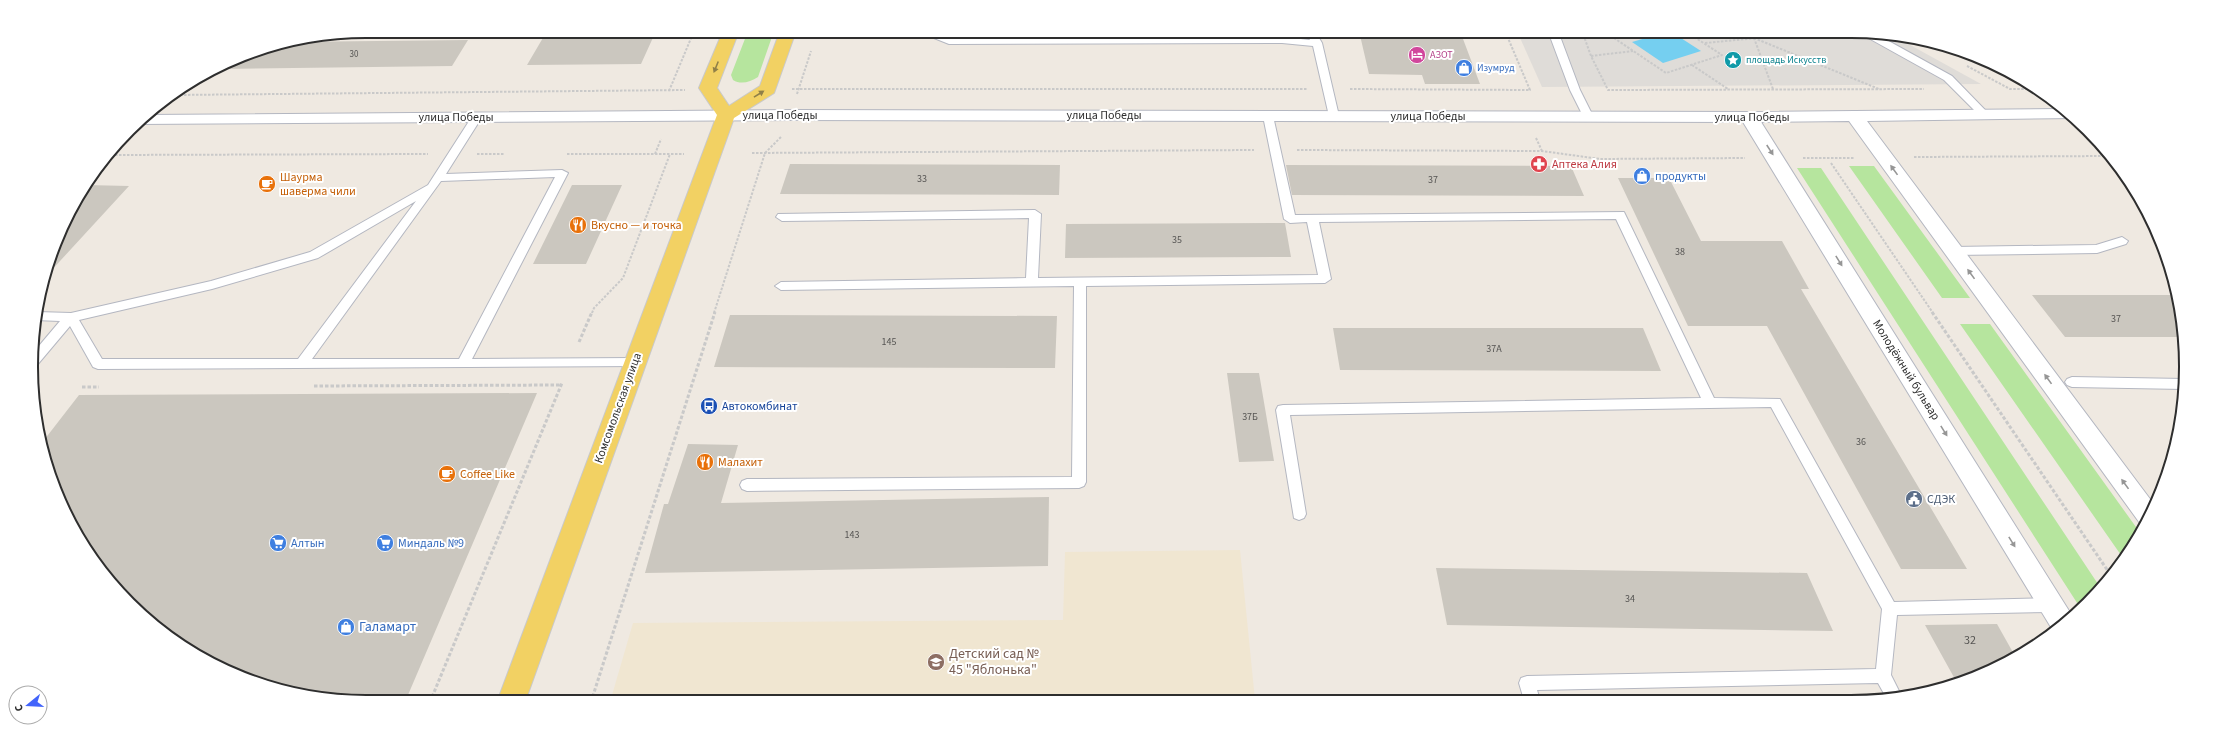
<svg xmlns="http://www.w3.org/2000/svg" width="2217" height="733" viewBox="0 0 2217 733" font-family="'Source Sans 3',sans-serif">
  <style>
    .education { fill: #f0e6d1 }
    .green { fill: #b6e59e }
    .plaza { fill: #dfdcd8 }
    .water { fill: #75cff0 }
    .building { fill: #cbc7bf }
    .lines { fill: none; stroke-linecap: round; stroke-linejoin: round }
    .lane-casing { stroke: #b4b7c1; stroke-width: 2 }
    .secondary-casing { stroke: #b4b7c1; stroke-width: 2 }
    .primary-casing { stroke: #c9c9c9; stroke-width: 2 }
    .path-far1 { stroke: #c9c9c9; stroke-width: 2; stroke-dasharray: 2.5 1.5; stroke-linecap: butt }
    .path { stroke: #c9c9c9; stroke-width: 3; stroke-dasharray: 3.5 2; stroke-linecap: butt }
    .lane { fill: #fff; fill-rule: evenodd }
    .secondary { fill: #fff; fill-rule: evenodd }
    .primary { fill: #f2d163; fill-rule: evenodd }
    .oneway { fill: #908048 }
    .oneway2 { fill: #969696 }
    .labels { text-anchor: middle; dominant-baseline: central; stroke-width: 4; stroke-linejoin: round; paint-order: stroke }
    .far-number-label { font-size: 9px; fill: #555452 }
    .far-hotel-label { font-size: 10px; fill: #b23c85; stroke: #fff; text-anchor: start }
    .far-culture-label { font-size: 10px; fill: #0d838f; stroke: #fff; text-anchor: start }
    .far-shop-label { font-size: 10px; fill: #366cbe; stroke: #fff; text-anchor: start }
    .number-label { font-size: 10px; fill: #555452 }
    .street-label { font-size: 12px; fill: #2e2e2e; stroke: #fff }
    .health-label { font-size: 12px; fill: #be3a42; stroke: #fff; text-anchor: start }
    .shop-label { font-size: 12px; fill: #366cbe; stroke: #fff; text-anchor: start }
    .food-label { font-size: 12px; fill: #c56008; stroke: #fff; text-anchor: start }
    .transit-label { font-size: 12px; fill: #164399; stroke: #fff; text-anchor: start }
    .service-label { font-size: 12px; fill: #4e5e75; stroke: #fff; text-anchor: start }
    .near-number-label { font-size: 12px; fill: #555452 }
    .near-shop-label { font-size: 14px; fill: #366cbe; stroke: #fff; text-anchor: start }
    .near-education-label { font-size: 14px; fill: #785e54; stroke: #fff; text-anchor: start }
    .rim { fill: none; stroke: #2e2e2e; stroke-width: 2 }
  </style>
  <rect width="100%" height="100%" fill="#efe9e1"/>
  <path class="education" d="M1240,550L1255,700L610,702L633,623L1063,620L1065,552Z"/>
  <path class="green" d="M748,31H774L758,77C750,82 741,85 733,80L731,75Z
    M1849,166H1874L1970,298H1942Z
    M1797,168H1821L2100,587L2088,604L2081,609Z
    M1960,324H1990L2141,534L2123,558Z"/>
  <path class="plaza" d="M1517,31H1850L1892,35L1981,84L1542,87Z"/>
  <path class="water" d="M1670,31L1701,51L1663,63L1632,42Z"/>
  <path class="building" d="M547,31H656L641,64L527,65Z
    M1359,31H1460L1480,84H1425L1422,75L1369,74Z
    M468,40L452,66L221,69V67L238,56L286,42Z
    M790,164L1060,165L1059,195L780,194Z
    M1286,165L1571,166L1584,196L1292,195Z
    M1618,178H1669L1701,241H1782L1809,289H1801L1967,569H1901L1767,326H1688Z
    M86,185L129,186L49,273L66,218Z
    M572,185H622L586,264H533Z
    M1285,223L1291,257L1065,258L1066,224Z
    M2032,295H2178L2183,337H2065Z
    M730,315L1057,316L1055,368L714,367Z
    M1333,328H1643L1661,371L1340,370Z
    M1227,373H1259L1274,461L1239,462Z
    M537,393L405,702H366L301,696L238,677L180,646L100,571L66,515L42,453L41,444L79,395Z
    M688,444L738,445L721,503L1049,497L1048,566L645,573L664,504H668Z
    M1436,568L1807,573L1833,631L1447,625Z
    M1997,624L2015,656L1999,667L1956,681L1925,625Z"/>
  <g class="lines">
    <defs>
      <path id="lane" d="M784,31H933L950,38L1282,37L1310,40L1305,31H1315L1322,43L1339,116L1334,119L1329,116L1313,46L1282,43L949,44L929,36H787L784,35Z
        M1548,31H1558L1580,90L1593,116L1592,118H1584L1570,90Z
        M1862,32L1874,33L1952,76L1989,114L1988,116H1980L1944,80L1863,35Z
        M1268,113L1273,116L1295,215L1624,212L1714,398L1780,399L1894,602L2051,598L2056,600L2059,605L2056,610L2051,612L1897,615L1891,675L1902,697L1887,699L1878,683L1537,690L1540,700H1524L1519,683L1521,678L1527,676L1876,669L1882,609L1771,407L1290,415L1306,514L1304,518L1299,520L1294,518L1276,410L1278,406L1283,405L1701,398L1616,219L1319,222L1331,279L1325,283L1086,286V482L1084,486L1079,488L747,491L742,489L740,485L742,481L747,479L1072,477L1074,286L781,290L775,286L781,282L1026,278L1029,218L782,221L776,217L778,214L1035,210L1041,214L1038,278L1318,275L1307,222L1290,223L1284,219L1263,116Z
        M477,114L482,117L446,174L562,170L568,173L472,359L635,358L640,360L641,363L640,366L98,369L93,367L70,326L38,364L32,365L33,353L60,321L35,320L37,312L71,313L211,281L310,252L428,185L473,115ZM555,177L459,359H312L441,181ZM416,201L298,359H102L79,320L212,289L318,258Z
        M2122,237L2128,241L2126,244L2097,253L1953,255L1947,251L1953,247L2096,245Z
        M2072,377L2184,379H2185L2184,389L2072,387L2067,385L2065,382L2067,379Z"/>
      <path id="secondary" d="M2063,109L2074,118L1867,121L2153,503L2145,524L2139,522L1849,121L1761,122L2071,614L2052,629L1743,122L792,120L136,124L145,115L792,110L1749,112Z"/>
      <path id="primary" d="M723,31H739L717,88L729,106L760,86L780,31H796L774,93L734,118L525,702H497L717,115L699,88Z"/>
    </defs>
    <use href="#lane" class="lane-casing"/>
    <use href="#secondary" class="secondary-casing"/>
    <use href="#primary" class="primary-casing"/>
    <path class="path-far1" d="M1582,31L1591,56L1608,90L1924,89
      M1637,31L1614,38L1666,73L1722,55L1685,31
      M1735,31L1754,38L1773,89
      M1773,31L1778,36
      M1841,31L1848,35
      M1754,38L1879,89
      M1705,43L1831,31
      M1591,56L1633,51
      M1692,65L1728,89
      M1967,66L2010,89H2039
      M792,89H1307
      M1350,89L1530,90L1505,31
      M669,91L694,31
      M797,94L811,51
      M176,95L685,90
      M1536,138L1542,151
      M1297,150L1542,151L1600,159L1745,158
      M752,153L1254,150
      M477,154H504
      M567,154H684
      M655,154L661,139
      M107,155L428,154
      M1914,157L2110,156
      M1803,158H1854
      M1831,163L1933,313
      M592,313L594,308L623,278L670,154
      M714,313L765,153L782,136"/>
    <path class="path" d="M1932,312L2110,574
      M579,342L592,312
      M314,386L561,385
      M82,387H99
      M430,702L562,383
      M591,702L715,312"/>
    <use href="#lane" class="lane"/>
    <use href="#secondary" class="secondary"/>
    <use href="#primary" class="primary"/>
  </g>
  <defs><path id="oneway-solid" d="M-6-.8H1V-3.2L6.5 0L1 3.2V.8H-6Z"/></defs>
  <g class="oneway">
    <use href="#oneway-solid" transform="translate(716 67) rotate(112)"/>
    <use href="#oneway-solid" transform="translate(759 94) rotate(-32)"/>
  </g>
  <g class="oneway2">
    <use href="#oneway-solid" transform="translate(1770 150) rotate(57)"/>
    <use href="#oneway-solid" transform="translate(1894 170) rotate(-126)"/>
    <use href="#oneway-solid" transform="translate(1839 261) rotate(58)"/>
    <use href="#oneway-solid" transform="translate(1971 274) rotate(-126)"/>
    <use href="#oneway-solid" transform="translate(2048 379) rotate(-126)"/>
    <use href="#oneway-solid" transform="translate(1944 431) rotate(58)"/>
    <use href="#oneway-solid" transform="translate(2125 484) rotate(-126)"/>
    <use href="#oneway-solid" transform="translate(2012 542) rotate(58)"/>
  </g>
  <defs>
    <symbol id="hotel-disc" viewBox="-11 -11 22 22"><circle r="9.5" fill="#d1479c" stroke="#fff"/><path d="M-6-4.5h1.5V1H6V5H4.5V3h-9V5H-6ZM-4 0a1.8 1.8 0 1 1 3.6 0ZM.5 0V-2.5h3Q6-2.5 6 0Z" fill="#fff"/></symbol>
    <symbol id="sight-disc" viewBox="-11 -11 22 22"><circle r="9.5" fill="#0f9aa8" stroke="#fff"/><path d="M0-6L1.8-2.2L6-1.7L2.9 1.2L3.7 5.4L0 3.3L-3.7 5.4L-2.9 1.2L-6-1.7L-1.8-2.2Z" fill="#fff"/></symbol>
    <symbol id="shop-disc" viewBox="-11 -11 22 22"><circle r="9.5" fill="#3f7fe0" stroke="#fff"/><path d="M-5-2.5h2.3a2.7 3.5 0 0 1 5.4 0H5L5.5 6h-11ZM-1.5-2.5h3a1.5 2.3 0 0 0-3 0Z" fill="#fff"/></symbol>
    <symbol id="pharmacy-disc" viewBox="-11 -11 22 22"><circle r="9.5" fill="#e0444e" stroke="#fff"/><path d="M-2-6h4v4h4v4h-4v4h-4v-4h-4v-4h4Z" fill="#fff"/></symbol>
    <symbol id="cafe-disc" viewBox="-11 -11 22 22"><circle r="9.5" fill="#e8710a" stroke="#fff"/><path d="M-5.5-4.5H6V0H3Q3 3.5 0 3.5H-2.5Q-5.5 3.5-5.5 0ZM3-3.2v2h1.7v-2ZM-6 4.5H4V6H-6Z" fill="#fff"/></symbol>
    <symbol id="restaurant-disc" viewBox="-11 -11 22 22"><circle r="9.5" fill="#e8710a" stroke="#fff"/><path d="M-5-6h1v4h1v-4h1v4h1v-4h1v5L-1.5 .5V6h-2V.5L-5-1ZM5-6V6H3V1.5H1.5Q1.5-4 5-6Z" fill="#fff"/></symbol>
    <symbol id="bus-disc" viewBox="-11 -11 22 22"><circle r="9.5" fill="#1a4fb4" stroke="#fff"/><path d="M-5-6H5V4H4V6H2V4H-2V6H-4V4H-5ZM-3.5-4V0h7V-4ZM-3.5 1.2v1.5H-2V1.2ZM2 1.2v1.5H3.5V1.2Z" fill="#fff"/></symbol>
    <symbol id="civic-disc" viewBox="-11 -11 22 22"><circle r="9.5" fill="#5c6f8a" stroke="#fff"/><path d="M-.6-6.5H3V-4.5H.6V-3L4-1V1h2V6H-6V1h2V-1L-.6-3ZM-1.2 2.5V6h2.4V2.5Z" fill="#fff"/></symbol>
    <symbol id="supermarket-disc" viewBox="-11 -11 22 22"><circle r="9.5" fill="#3f7fe0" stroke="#fff"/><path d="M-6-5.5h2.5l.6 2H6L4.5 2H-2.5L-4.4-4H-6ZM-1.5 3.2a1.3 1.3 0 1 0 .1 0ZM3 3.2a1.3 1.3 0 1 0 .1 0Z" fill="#fff"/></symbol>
    <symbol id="school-disc" viewBox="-11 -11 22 22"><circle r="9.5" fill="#8d6e63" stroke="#fff"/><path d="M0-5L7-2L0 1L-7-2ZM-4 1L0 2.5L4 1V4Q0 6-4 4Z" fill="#fff"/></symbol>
  </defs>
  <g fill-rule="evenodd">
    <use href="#hotel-disc" x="1407" y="45" width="20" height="20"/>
    <use href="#sight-disc" x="1723" y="50" width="20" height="20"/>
    <use href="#shop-disc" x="1454" y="58" width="20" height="20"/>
    <use href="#pharmacy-disc" x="1529" y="154" width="20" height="20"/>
    <use href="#shop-disc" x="1632" y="166" width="20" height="20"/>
    <use href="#cafe-disc" x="257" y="174" width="20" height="20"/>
    <use href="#restaurant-disc" x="568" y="215" width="20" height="20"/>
    <use href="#bus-disc" x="699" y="396" width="20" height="20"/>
    <use href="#restaurant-disc" x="695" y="452" width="20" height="20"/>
    <use href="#cafe-disc" x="437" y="464" width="20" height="20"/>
    <use href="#civic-disc" x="1904" y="489" width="20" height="20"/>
    <use href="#supermarket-disc" x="268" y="533" width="20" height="20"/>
    <use href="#supermarket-disc" x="375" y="533" width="20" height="20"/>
    <use href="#shop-disc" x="336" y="617" width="20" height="20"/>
    <use href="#school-disc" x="926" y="652" width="20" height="20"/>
  </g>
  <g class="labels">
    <g class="far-number-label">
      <text x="354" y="54">30</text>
    </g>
    <g class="far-hotel-label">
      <text x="1430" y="55">АЗОТ</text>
    </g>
    <g class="far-culture-label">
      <text x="1746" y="60">площадь Искусств</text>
    </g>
    <g class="far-shop-label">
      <text x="1477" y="68">Изумруд</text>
    </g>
    <g class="number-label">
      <text x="922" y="179">33</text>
      <text x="1433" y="180">37</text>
      <text x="1177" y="240">35</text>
      <text x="1680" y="252">38</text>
      <text x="2116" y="319">37</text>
      <text x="889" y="342">145</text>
      <text x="1494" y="349">37А</text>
      <text x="1250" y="417">37Б</text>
      <text x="1861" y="442">36</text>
      <text x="852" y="535">143</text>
      <text x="1630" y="599">34</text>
    </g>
    <g class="street-label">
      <text x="780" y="115">улица Победы</text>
      <text x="1104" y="115">улица Победы</text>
      <text x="1428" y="116">улица Победы</text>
      <text x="456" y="117">улица Победы</text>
      <text x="1752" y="117">улица Победы</text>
      <text transform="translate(1906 370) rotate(58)">Молодёжный бульвар</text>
      <text transform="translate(618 408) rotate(-70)">Комсомольская улица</text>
    </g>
    <g class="health-label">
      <text x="1552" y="164">Аптека Алия</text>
    </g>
    <g class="shop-label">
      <text x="1655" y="176">продукты</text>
      <text x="291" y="543">Алтын</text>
      <text x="398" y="543">Миндаль №9</text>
    </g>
    <g class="food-label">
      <text x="280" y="177">Шаурма<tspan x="280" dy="14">шаверма чили</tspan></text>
      <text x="591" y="225">Вкусно — и точка</text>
      <text x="718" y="462">Малахит</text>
      <text x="460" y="474">Coffee Like</text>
    </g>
    <g class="transit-label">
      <text x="722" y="406">Автокомбинат</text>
    </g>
    <g class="service-label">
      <text x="1927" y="499">СДЭК</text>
    </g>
    <g class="near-number-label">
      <text x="1970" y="640">32</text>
    </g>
    <g class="near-shop-label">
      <text x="359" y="627">Галамарт</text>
    </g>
    <g class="near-education-label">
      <text x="949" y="654">Детский сад №<tspan x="949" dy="16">45 "Яблонька"</tspan></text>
    </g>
  </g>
  <path d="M0 0H2217V733H0ZM366 38H1851A328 328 0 0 1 2179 366V367A328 328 0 0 1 1851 695H366A328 328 0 0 1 38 367V366A328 328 0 0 1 366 38Z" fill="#fff" fill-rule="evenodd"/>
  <path class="rim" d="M366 38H1851A328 328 0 0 1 2179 366V367A328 328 0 0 1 1851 695H366A328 328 0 0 1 38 367V366A328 328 0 0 1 366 38Z"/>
  <g transform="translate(28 705) rotate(252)"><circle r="19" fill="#ffffff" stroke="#ababab"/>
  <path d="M0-3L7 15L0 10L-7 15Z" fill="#4264fb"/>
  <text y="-6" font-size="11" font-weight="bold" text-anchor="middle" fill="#2e2e2e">С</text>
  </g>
</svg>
